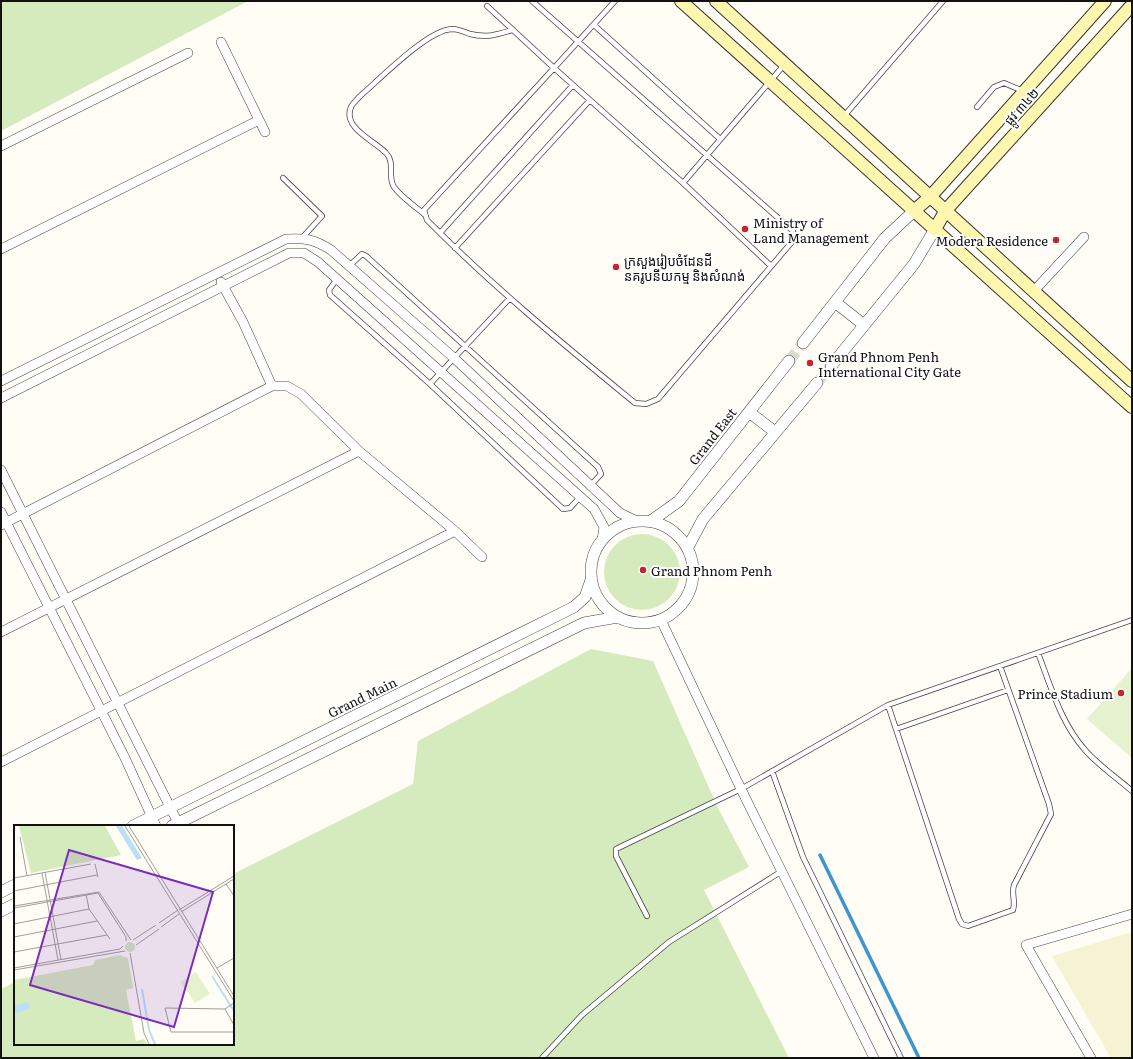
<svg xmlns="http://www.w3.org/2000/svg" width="1133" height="1059" viewBox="0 0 1133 1059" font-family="Literata,'Noto Sans Khmer',serif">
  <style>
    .farmland { fill: #f6f3d4 }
    .green { fill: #d5ebbd }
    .pitch { fill: #e6f2cf }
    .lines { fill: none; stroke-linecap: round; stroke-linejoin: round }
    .stream { stroke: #3f96cf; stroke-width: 3.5 }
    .tertiary-tunnel { stroke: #dbdad3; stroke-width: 11; stroke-dasharray: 11 5.5; stroke-linecap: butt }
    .service-casing { stroke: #444; stroke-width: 6 }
    .minor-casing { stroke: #444; stroke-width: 10 }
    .tertiary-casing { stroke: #444; stroke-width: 12 }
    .secondary-casing { stroke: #333; stroke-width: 14 }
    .service { stroke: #fff; stroke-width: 4.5 }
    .minor { stroke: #fff; stroke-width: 9 }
    .tertiary { stroke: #fff; stroke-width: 11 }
    .secondary { stroke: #fff6b0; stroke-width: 12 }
    .poi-dot { fill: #c4262e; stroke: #fff; stroke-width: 1.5 }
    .labels { text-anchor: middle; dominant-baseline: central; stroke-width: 4; stroke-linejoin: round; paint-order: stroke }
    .street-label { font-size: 13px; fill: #111; stroke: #fff }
    .poi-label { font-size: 13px; fill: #111; stroke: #fff; text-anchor: start }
    .inset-river { fill: none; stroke: #b9e0f7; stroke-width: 2 }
    .inset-road { fill: none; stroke: #a09f9a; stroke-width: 1 }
    .view { fill: #7b2cbf; fill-opacity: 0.15; stroke: #7b2cbf; stroke-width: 2 }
    .inset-edge { fill: none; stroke: #111; stroke-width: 2 }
  </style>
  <rect width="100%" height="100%" fill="#fffdf5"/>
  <path class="farmland" d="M1132,932V1058H1111L1052,956Z"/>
  <path class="green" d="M1,1H248L1,131Z
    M604 572a38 38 0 1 1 76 0a38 38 0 1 1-76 0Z
    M591,649L653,661L717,806L749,867L704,890L789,1058H1V989L15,982V1044H233V874L413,784L418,741Z"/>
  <path class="pitch" d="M1132,668V758L1087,719Z"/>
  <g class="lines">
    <path class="stream" d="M820,855L919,1058"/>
    <path class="tertiary-tunnel" d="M789,361L803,343
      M817,383L831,366"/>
    <defs>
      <path id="service" d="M615,1L554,68L683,183L784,65
        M487,6L554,68L424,210L427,220C492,286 563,344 635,403L646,404L658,399L791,243L794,237L793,231L532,1
        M594,25L720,139
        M977,107L994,87L1004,83L1023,91
        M844,116L943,1
        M283,178L322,216L302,238
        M683,183L771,266
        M424,214C416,207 397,194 393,185C388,174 395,162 386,153C375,141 342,128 351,107C352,104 357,100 359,97C379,80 427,30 452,29C458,29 465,32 470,34C487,38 496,35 512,30
        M440,233L573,85
        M455,248L590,100
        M349,266L362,254L366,256L598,467L601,474L591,485
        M337,279L329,290L330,295L430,384L563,509L570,508L580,497
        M430,384L509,299
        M1038,653C1051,687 1061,723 1085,750C1098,765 1117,778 1132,791
        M888,705L959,919L962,924L968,926L1013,910C1016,901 1011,894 1014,885L1051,814L1049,804L1000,666
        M896,729L1008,690
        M772,771L803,857L901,1058
        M647,916L616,856V849L741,789L888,705L1132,620
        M542,1058L582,1015L669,942L782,871"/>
      <path id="minor" d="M221,42L265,132
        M1,146L188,53
        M1,249L259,120
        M221,282L243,322L272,386
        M1033,292L1084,237
        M1,381L286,239C305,238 314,239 331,250L454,358L620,513L637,521
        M1,398L289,253H304L318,262L594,509L604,527L602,540
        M1,470L178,823
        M1,512L125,758L156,826
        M1,525L272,386H287L301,394L359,451L455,531L482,557
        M661,620L741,789L874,1058
        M1,632L359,451
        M1,762L455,531
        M1091,1058L1026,945L1132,914"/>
      <path id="tertiary" d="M835,302L864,325
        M803,343L885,238L915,210
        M831,366L914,264L935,229
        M749,412L775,432
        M591 572a51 51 0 1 1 102 0a51 51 0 1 1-102 0Z
        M651,521L679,501L789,361
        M688,547L703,519L817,383
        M133,826L574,607L585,597L591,580
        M172,826L584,623L618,617
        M1,892L15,885
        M1,911L15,904"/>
      <path id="secondary" d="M681,1L1132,407
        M716,1L1132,381
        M915,210L930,197L1105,1
        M935,229L946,210L1132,5"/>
    </defs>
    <use href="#service" class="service-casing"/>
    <use href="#minor" class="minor-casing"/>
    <use href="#tertiary" class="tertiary-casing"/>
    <use href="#secondary" class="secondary-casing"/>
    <use href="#service" class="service"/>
    <use href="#minor" class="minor"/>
    <use href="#tertiary" class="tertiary"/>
    <use href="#secondary" class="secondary"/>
  </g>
  <g class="poi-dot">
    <circle cx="745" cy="229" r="4"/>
    <circle cx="1056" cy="240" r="4"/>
    <circle cx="616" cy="267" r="4"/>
    <circle cx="810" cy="363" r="4"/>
    <circle cx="643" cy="570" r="4"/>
    <circle cx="1121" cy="693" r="4"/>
  </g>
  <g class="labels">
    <g class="street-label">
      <text transform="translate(1021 106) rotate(-48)">ផ្លូវ ៣៤២</text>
      <text transform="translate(712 436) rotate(-52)">Grand East</text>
      <text transform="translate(362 697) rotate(-26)">Grand Main</text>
    </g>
    <g class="poi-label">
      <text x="753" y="222">Ministry of<tspan x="753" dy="15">Land Management</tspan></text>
      <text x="1048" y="240" text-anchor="end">Modera Residence</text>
      <text x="624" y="260">ក្រសួងរៀបចំដែនដី<tspan x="624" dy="15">នគរូបនីយកម្ម និងសំណង់</tspan></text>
      <text x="818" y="356">Grand Phnom Penh<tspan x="818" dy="15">International City Gate</tspan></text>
      <text x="651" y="570">Grand Phnom Penh</text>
      <text x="1113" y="693" text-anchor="end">Prince Stadium</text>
    </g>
  </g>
  <g transform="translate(14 825)">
    <rect width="220" height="220" fill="#fffdf5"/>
    <path d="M5,1H91L107,30L17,48ZM111 122a5 5 0 1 1 10 0a5 5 0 1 1-10 0ZM106,130L114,133L119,163L112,165L122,216L130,214L133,219H0V155L79,140L81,135Z" fill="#d5ebbd"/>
    <path d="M182,147L196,169L181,178L167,157Z" fill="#e6f2cf"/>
    <path d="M102,1H108L128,33L123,35ZM13,177L16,181L15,184L0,189V181Z" fill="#b9e0f7"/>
    <path class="inset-river" d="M198,151L220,186M128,164L135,205L141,219"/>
    <path class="inset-road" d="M111,1L220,176M115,1L220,171M6,12L13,51M81,39L84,52M31,47L47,135M28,48L44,135M0,53L77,39M212,59L220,71M0,66L83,50M72,69L75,84M0,81L85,67L117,115M0,83L84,68L112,112V116M165,85L220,51M167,87L220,54M145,98L164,85M0,99L75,84L96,114M147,102L165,89M0,112L83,96M119,115L142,100M122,120L145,104M0,127L93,110M116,128L130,208L135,219M0,143L106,124L109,121M203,143L220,133M0,145L111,126M220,178L211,184L151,183L157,207H220M211,184L220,200"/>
    <path class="view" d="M55,25L199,67L160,202L16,160Z"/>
    <rect width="220" height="220" class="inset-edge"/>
  </g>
  <rect width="1133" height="1059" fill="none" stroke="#111111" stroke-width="4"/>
</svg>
